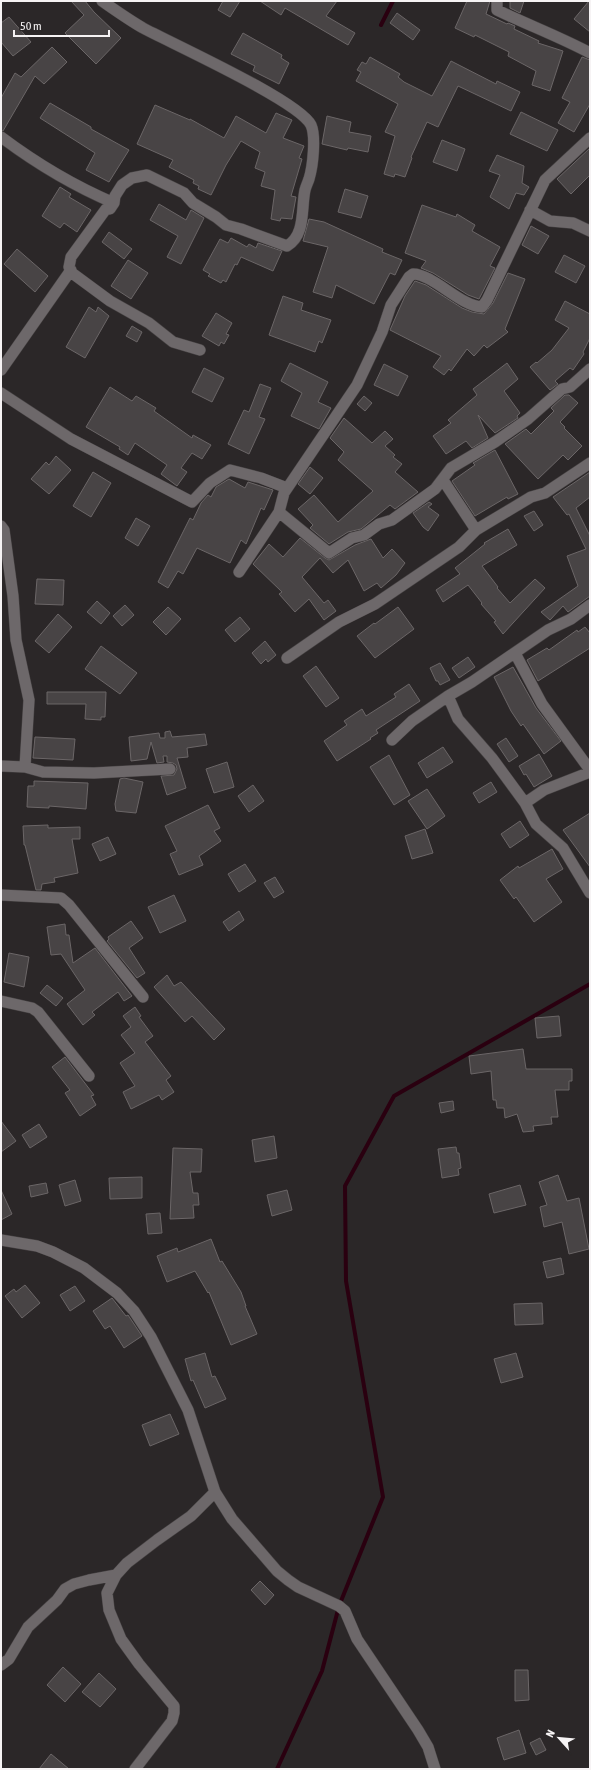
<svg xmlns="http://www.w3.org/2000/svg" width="591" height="1770" viewBox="0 0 591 1770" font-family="'Asap Condensed',sans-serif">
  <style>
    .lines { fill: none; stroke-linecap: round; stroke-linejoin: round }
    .stream { stroke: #2a0010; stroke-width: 4 }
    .building { fill: #484445; stroke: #6b6667 }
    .minor-casing { stroke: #464243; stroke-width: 12 }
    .minor { stroke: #6d686a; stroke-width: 11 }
  </style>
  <rect width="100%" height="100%" fill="#2b2728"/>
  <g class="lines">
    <path class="stream" d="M381,25L393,1
      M277,1769L322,1671L339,1606L383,1497L346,1281L345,1186L394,1096L590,984"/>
  </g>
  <path class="building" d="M71,1H85L94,12L121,38L96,64L65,33L84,15Z
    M223,1H240L230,17L218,10Z
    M260,1H337L326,16L355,33L348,45L285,8L281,15Z
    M467,1H490L486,14L507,24L508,23L515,26L514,29L539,41L538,43L563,51L550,91L532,85L536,71L508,56L509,52L475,35L474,37L455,28Z
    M510,1H524L520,13L510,8Z
    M589,1H590V32L574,19Z
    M397,13L420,30L413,40L390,23Z
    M9,17L31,42L13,56L1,42V23Z
    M243,33L282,55L281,58L289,63L279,84L253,71L255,66L231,54Z
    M52,47L67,62L44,84L35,76L3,131L1,130V98L15,73L21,77Z
    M370,57L400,74L398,77L404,82L432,96L451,61L496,84L497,81L520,92L511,111L458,86L438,127L427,122L411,157L412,158L405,177L395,174L394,177L384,174L395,136L385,132L398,104L356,81L361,72L357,70L362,62L366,64Z
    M582,57L590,60V104L574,132L558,123L570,102L562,98Z
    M50,103L91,127V129L129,150L109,182L86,170L95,153L40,118Z
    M155,105L190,120V119L224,138L236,116L266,133L276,113L292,120L283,138L304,146L299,158L302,159L291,196L296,197L292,219L281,218L280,221L271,219L275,190L261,186L265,172L255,168L260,152L241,141L226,165L211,195L198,189L199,186L193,183L194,180L169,167L173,160L137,144Z
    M521,112L558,130L547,151L510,134Z
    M327,116L351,122L349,132L371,136L368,152L348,148L347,150L322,144Z
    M442,140L465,149L457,171L433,162Z
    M590,148V175L571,194L557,179Z
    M497,155L524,166L522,183L529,187L524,195L516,193L509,209L490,197L500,175L489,171Z
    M60,187L71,194L69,197L91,210L77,232L64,223L60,228L42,216Z
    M345,189L368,196L361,218L338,212Z
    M159,204L186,220L191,210L204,218L181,264L167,257L178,236L150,220Z
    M422,205L456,217L457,214L475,225L472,231L500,247L490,266L495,268L479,299L468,295L433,273L421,268L426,261L405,253Z
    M309,219L324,222L383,249L382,252L402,260L395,275L390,273L374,304L336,285L332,298L313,292L328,247L303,241Z
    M531,226L549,236L538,254L522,245Z
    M109,232L132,249L124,259L102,242Z
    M231,238L247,247L249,244L256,248L258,243L282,251L273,271L241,257L237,265L235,264L226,282L223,280L221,283L208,276L210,274L203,270L220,239L228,243Z
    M17,249L48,276L35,292L4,264Z
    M564,255L585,266L576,283L555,272Z
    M128,260L148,273L131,299L111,286Z
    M508,273L525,279L505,329L508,332L487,348L484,345L474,356L467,349L451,371L449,369L444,375L433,367L441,356L390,330L405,296L415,281L426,285L462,308L472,312L484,314L493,303Z
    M283,296L303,303L301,310L331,320L322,343L319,341L315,352L269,335Z
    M565,301L590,314V338L583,352L584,354L573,370L570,368L555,381L558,384L550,390L530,367L536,362L537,363L552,350L569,328L555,320Z
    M89,307L96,312L98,307L109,316L85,358L66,347Z
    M216,313L232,323L226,334L229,335L224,344L221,342L219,346L202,336Z
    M132,326L142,332L137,342L126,336Z
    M290,363L328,382L318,402L331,408L319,429L291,416L302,393L281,381Z
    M507,363L518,379L504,391L520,413L517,416L518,418L495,433L478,415L488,438L472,448L466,441L446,454L433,436L451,423L448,420L477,395L473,389Z
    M384,364L408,376L398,396L374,385Z
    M204,368L224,378L212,402L192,392Z
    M260,384L271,388L259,417L265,419L249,454L228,444L244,410L249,412Z
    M110,387L132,401L136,396L156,408L154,411L192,438L193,435L211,445L202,459L192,453L181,468L187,472L177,486L161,474L167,465L135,443L128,455L119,449L120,447L86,427Z
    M565,395H569L578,403L560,422L565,427L564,428L582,446L568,460L563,455L538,479L505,444L526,429L531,434L554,411L551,408Z
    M364,396L372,403L365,411L357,404Z
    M344,418L372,443L385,431L393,439L385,446L395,455L393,457L402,464L395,472L418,492L395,509L390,505L361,529L348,532L329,544L310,528L313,525L298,509L314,495L338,522L373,491L338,460L344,452L330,438Z
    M495,450L518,494L508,499L507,497L475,516L452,481L475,465L473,463Z
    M56,456L71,470L49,494L31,479L46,462L49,465Z
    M310,467L323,478L310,494L298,484Z
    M93,472L111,483L91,517L73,506Z
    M590,472V497L576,508L590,536V596L568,612L563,606L550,620L541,612L578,586L567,556L586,549L569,514L567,515L553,497Z
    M229,479L245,488L248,482L273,490L264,510L261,508L246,544L241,540L230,563L197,548L183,574L178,571L168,588L158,582L190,518L193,520L201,503L208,495L211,497L216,487Z
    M429,502L432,504L428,507L439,515L428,531L423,527L413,513Z
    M534,511L543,525L534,531L524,516Z
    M136,518L150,526L138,546L125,538Z
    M508,529L517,545L482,566L498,587L497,588L510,603L535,579L545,588L503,634L494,622L496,621L481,604L482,603L468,585L443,602L436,590L460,574L455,568L485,544L484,543Z
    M300,538L325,558L329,560L355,545L371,539L383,558L392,549L405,563L396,575L381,588L377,583L364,591L348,560L333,573L320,558L302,577L324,603L328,600L336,611L324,620L309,599L295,612L279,594L282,592L253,564L269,544L283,557Z
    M37,579L64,580L63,605L35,604Z
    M97,601L110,613L101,624L87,612Z
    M125,605L134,615L122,626L113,616Z
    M168,607L181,619L166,635L153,622Z
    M398,607L414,629L375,658L357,636L374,623L375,624Z
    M58,614L72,627L49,653L35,641Z
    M240,617L250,629L235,642L225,630Z
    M585,627L590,633V648L538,681L527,660L547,648L549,650L577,630L578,632Z
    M265,641L276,655L268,662L266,659L261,664L252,653Z
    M101,646L137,673L120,694L85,669Z
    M468,657L475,667L459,678L452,668Z
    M440,663L450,680L440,685L438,681H436L430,668Z
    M316,666L339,698L326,707L303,676Z
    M513,667L536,708L561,741L544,754L523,724L521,726L511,711L494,677Z
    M409,684L420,701L376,730L378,733L370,738L371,739L337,761L324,741L347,725L344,721L362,709L366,716L396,697L394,694Z
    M47,692H106L105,717H101V720L85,719L86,704H47Z
    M170,731L172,737L205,734L207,745L187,748L188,757L177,758L186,788L167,795L161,776L174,775L177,769L176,765L173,763L167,762V756H163L164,762L157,763L151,742L147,759L131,761L129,737L159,733L160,738H165V732Z
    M35,737L75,739L73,760L33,758Z
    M506,738L518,756L509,762L497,744Z
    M443,747L453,762L427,778L418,763Z
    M539,754L552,776L534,787L526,774L524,775L519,766Z
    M389,755L410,795L394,805L370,767Z
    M227,762L234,787L214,793L206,769Z
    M124,778L143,782L136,813L116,811L115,804L120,779Z
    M34,781L88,783L86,809L49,806V808L27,807L28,786H34Z
    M491,782L497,792L479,803L473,793Z
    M253,785L264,801L249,812L238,796Z
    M427,789L445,816L427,829L408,801Z
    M208,805L220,828L214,831L221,841L199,856L203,865L179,875L170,854L177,851L165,826Z
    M590,813V867L563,830Z
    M520,821L529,835L510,848L501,834Z
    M48,825V828L80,827V839H72L78,873L54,878L55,882L42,884L41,890H36L25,845H24L23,826Z
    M425,829L433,853L412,859L405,836Z
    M108,837L116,854L100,861L92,844Z
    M552,849L563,869L546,879L562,902L534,922L516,897L514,899L500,880L518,866L519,868Z
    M245,864L256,881L239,892L228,874Z
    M275,877L284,892L274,898L264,883Z
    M174,895L186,921L160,933L148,907Z
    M239,911L244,920L229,931L223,922Z
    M131,921L143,938L129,948L145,973L137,978L107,941L109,939L108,937Z
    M65,924L66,935H69L73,963L95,948L132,996L124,1001L118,992L92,1012L95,1015L83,1025L67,1004L85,990L61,954L51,955L47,927Z
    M9,953L29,957L24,987L4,982Z
    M167,975L174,986L181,982L225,1029L214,1040L192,1016L185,1022L154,987Z
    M47,985L63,998L56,1006L40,993Z
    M135,1007L141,1016L139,1017L153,1036L145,1042L171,1076L166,1080L174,1092L162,1100L159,1095L131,1109L123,1092L135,1086L120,1063L135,1053L121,1035L131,1027L123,1016Z
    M559,1016L561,1036L537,1038L535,1018Z
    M523,1049L526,1069H572V1081H569V1090H555L558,1117H551L552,1124L533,1126L534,1131L523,1132L517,1114L505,1118L504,1108H497L496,1100H493L491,1071L471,1074L469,1056Z
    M65,1057L94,1095L91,1096L96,1105L80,1116L65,1093L70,1090L52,1067Z
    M453,1101L454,1110L441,1113L439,1103Z
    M1,1121L16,1141L1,1152Z
    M39,1124L47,1137L30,1148L22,1135Z
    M274,1136L277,1158L255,1162L252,1140Z
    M456,1147L457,1153H459L461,1168L458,1169L459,1175L442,1178L438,1149Z
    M173,1148L202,1149L201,1172H190L193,1193H198L199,1205H193L194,1218L170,1219Z
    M558,1175L567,1201L579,1198L589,1249L569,1254L562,1222L544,1227L540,1207L547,1205L539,1182Z
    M142,1177V1198L110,1199L109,1178Z
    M75,1180L81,1201L65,1206L59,1185Z
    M46,1183L48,1193L31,1197L29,1186Z
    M520,1185L526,1205L494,1213L489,1194Z
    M1,1190L12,1214L1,1220Z
    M287,1190L292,1210L272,1216L267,1195Z
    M160,1213L162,1233L148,1234L146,1214Z
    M211,1239L220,1262L222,1261L241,1292L246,1306H245L257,1334L231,1345L209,1292L208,1293L195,1271L167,1282L157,1256L177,1248L178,1252Z
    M561,1258L564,1274L547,1278L543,1262Z
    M25,1285L40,1303L22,1318L5,1296L14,1289L16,1292Z
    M75,1286L85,1301L70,1311L60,1295Z
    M112,1298L126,1316L128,1315L142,1336L124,1348L110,1326L105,1329L93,1311Z
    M542,1303L543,1324L515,1325L514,1304Z
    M205,1353L212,1377L215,1376L226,1399L205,1408L193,1380L191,1381L185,1359Z
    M516,1353L523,1377L501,1383L494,1359Z
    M170,1414L179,1434L150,1446L142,1425Z
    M260,1581L274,1595L265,1605L251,1590Z
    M63,1667L81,1684L65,1702L47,1685Z
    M515,1670H528L529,1700L515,1701Z
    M99,1673L116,1689L100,1707L82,1692Z
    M519,1730L526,1753L504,1760L497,1738Z
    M540,1738L546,1750L536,1755L530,1743Z
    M51,1754L69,1769H39Z"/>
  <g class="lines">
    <defs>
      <path id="minor" d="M497,1V10C528,25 560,37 590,53
        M1,137C37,164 74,186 114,203L115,196L122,185L132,178L147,175L184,193L193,203L216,217L226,225L241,229L287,246C306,235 301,208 305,190C306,186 308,182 309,179C313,166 316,136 311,125C299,101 173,44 143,28C129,20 115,10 102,1
        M114,203L110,209H106L71,257L69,267L72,273L110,301L149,323L173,342L200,350
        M530,210L550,221L573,223L590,231
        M1,370L71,270
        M1,393L71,439L192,502L210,483L230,470L261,478L287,488
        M443,480L476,530
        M279,512L329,553L352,538L364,535L379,524L392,520L435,489L451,468L495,442L528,419L562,389L570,387L590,369
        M1,526L4,530L13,596L16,640L29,700L25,767
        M239,572L279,512L284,493L357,385L382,332L391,305L409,277L413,274C433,274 460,306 482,307L487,300L545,180L590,138
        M515,653L542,704L590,770
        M287,658L339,622L375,604L459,547L476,530L531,497L545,493L590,463
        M448,696L458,719L492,758L525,803L536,824L563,848L590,893
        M392,740L412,721L448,696L472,682L548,630L571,619L590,605
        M1,766L25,767L43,772L94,773L170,769
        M525,803L544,790L590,772
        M1,895L61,898L69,905L143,997
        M1,1001L32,1008L38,1012L89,1076
        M1,1240L37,1246L53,1252L84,1268L117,1293L134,1311L151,1337L188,1410L215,1492L232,1519L277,1571L288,1580L298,1587L339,1606L345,1611L357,1639L418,1730L428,1747L435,1769
        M1,1665L9,1659L28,1627L57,1600L65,1589L74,1584L89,1580L116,1575
        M135,1769L172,1721L174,1713V1706L139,1664L121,1639L109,1610L107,1593L116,1575L127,1563L157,1540L191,1516L215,1492"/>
    </defs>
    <use href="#minor" class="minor-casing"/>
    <use href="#minor" class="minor"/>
  </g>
  <rect width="591" height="1770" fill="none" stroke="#f6f3f4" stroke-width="4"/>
  <g transform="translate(559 1738) rotate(297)" stroke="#2b2728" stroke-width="3" paint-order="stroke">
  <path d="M0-3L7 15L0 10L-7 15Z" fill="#f6f3f4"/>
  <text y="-6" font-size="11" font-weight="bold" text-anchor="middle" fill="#f6f3f4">N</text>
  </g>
  <path d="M14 30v6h95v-6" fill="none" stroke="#f6f3f4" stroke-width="2"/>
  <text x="20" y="30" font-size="12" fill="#f6f3f4" stroke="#2b2728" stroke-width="3" paint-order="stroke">50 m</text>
</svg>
